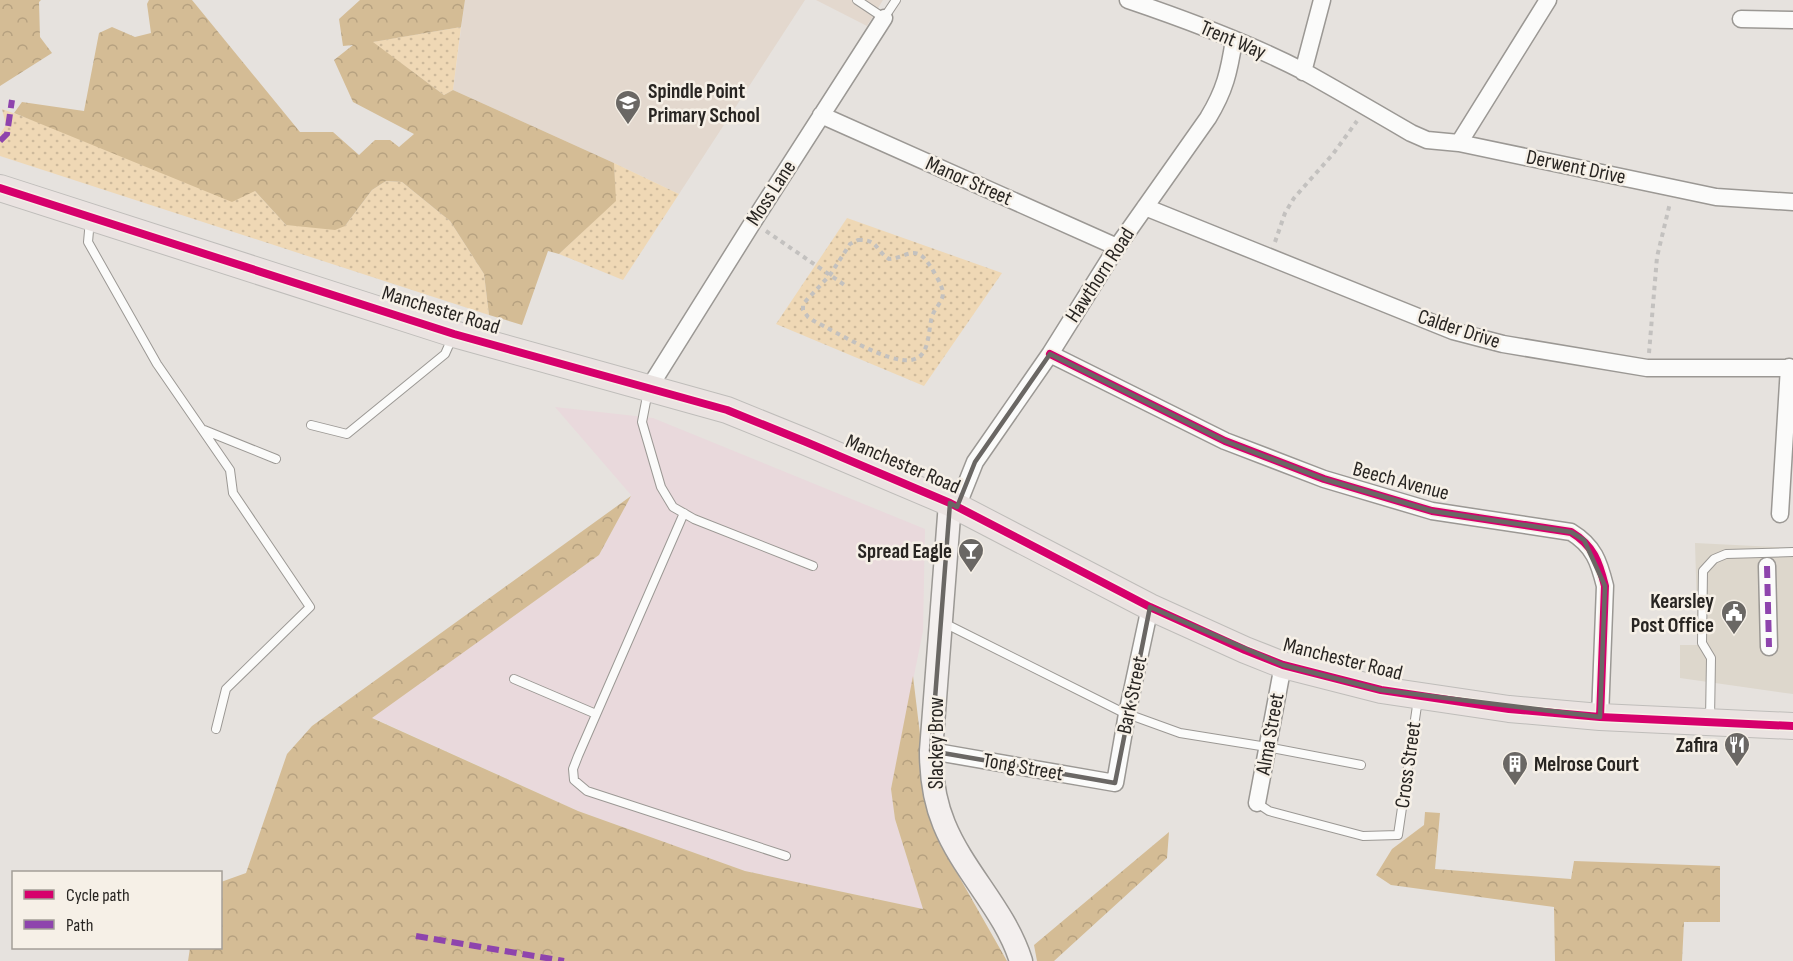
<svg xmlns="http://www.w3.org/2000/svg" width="1793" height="961" viewBox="0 0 1793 961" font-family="'Sofia Sans Condensed',sans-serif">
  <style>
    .built { fill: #ddd7cc }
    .industrial { fill: #e9d9dc }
    .education { fill: #e3d8ce }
    .grass { fill: url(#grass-dots) }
    .forest { fill: url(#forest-crowns) }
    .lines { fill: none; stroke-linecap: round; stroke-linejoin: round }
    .lane-casing { stroke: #9b9894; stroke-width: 10 }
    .street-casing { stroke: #9b9894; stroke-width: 19 }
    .secondary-casing { stroke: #9b9894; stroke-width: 25 }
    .primary-casing { stroke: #bfbdba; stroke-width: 28 }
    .path { stroke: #c3c1bf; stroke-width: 4; stroke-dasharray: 4.5 4.5; stroke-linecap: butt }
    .lane { stroke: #fbfbfa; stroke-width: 8 }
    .street { stroke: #fbfbfa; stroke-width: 16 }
    .secondary { stroke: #f3efee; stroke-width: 22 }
    .primary { stroke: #eae3e1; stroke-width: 26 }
    .quiet { stroke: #8e44ad; stroke-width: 6; stroke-dasharray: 12 6; stroke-linecap: butt }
    .cycleway-casing { stroke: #f6f0e7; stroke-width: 11 }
    .cycleway { stroke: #d6006c; stroke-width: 8 }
    .marked { fill: none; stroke: #6a6764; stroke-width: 4.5; stroke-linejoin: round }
    .labels { text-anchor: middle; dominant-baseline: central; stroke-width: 5; stroke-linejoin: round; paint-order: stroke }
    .street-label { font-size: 21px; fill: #282522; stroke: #f6f0e7 }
    .poi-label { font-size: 21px; font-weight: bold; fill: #282522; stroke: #f6f0e7; text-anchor: end }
  </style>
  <defs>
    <pattern id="grass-dots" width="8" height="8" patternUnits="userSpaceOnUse" patternTransform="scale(1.5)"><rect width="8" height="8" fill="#efd8b5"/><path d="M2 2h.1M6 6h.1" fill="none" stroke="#cdb99b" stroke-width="1.8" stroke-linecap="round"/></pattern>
    <pattern id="forest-crowns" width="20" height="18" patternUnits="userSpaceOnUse" patternTransform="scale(1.5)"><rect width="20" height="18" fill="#d4bc95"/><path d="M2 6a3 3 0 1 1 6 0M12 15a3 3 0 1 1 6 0" fill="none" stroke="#b6a180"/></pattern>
  </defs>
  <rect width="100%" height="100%" fill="#e6e2de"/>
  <path class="built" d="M1695,543L1793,548V694L1680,678V645H1698Z"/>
  <path class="industrial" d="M555,407L653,418L925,529L923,631L891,789L895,819L923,909L745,871L578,811L371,717L599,555L631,495Z"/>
  <path class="education" d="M465,0H805L679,194L614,163L453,90Z
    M816,0H883L867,26Z"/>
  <path class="grass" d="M461,27L453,90L444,95L372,42Z
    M2,109L71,134L255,191L286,225L345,226L372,190L386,181L402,182L450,221L484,274L489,315L0,156V134L6,125Z
    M614,163L679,194L623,280L559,254L615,201Z
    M847,218L1002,273L924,386L776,324Z"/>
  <path class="forest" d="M0,0H41L39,2L40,37L52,53L0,86Z
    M149,0H192L300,132H333L359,155L375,140H390L399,147L414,134L353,102L334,60L353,45L343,46L339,19L360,0H465L461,27L373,42L444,95L453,90L614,163L616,201L559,254L548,251L522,325L489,315L484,274L450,221L402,182L386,181L372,190L345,226L335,230L286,225L255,191L232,202L14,113L22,102L84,111L99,33L112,27L135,37L151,33L147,4Z
    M631,496L599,555L372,718L578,811L745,871L923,909L895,819L891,789L913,676L922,751L924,795L937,838L1007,961H188L190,948H220L221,882L246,873L287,754L312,726Z
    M1425,812L1440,813L1435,869L1571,879L1574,861L1720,866V922H1684L1682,961H1555L1554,907L1391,885L1376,875L1392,849L1424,825Z
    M1169,832L1167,858L1054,961H1037L1034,945Z"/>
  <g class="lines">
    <defs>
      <path id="lane" d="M857,0L884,18L896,0
        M90,220L88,242L157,364L230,470L233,493L310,607L226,689L216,729
        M648,391L642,422L661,487L673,507L694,519L813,566
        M311,425L347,434L445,354L453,336
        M204,430L276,459
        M684,513L578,756L573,769L574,780L587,791L786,856
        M942,622L1122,712L1180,733L1267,747L1361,765
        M514,679L596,714
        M1710,719L1711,658L1702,643L1703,571L1714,559L1726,554L1793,552
        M1257,803L1269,811L1363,836L1398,835L1418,699"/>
      <path id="street" d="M1128,0C1187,20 1247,42 1303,71C1339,91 1375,112 1411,133L1427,140L1459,143L1716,197L1793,202
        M1741,19L1793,20
        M1303,72L1322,0
        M821,115L1117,247
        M1459,143L1548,0
        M1145,207L1453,331L1503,344L1647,368H1793
        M1050,354L1225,441L1324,479L1432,511L1571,532C1594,546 1599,562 1605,586L1600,717
        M649,388L753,222L884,18
        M957,507L975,462L1050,354L1117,247L1208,118C1225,90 1229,72 1234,40
        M1780,514L1789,367
        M1767,566L1769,647
        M931,751L1115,783L1127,714L1150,607
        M1257,803L1283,665"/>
      <path id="secondary" d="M950,503L931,751C931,777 934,800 944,824C964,873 1005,910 1021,961"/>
      <path id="primary" d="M0,188L454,334L727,410L806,442L950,503L1150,607L1245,650L1283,665L1381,690L1509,709L1600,717L1793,726"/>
    </defs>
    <use href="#lane" class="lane-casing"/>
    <use href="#street" class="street-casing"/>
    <use href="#secondary" class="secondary-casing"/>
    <use href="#primary" class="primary-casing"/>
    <path class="path" d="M766,231L846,286
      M858,240C878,239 875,250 889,259C901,259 913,247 923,257C929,262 943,286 943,293C943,301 936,307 933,314C927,328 932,357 911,360C889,364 836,332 814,321L808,317L803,310V304L830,275L850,244Z
      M1275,242L1285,213L1294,198L1333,154L1357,121
      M1649,353L1657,257L1670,203"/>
    <use href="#lane" class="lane"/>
    <use href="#street" class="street"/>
    <use href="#secondary" class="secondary"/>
    <use href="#primary" class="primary"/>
    <path class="quiet" d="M0,141L7,134L12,100
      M1767,566L1769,647
      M416,936L564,961"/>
    <defs>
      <path id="cycleway" d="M0,188L454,334L727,410L806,442L950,503L1150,607L1245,650L1283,665L1381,690L1509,709L1600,717L1793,726
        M1050,354L1225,441L1324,479L1432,511L1571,532C1594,546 1599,562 1605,586L1600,717"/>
    </defs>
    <use href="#cycleway" class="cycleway-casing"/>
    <use href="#cycleway" class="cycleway"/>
  </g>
  <path class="marked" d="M1050,354L1225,441L1324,479L1432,511L1571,532L1584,540L1605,586L1600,717L1381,690L1283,665L1150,607L1115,783L931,751L950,503L957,507L975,462Z"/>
  <defs>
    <symbol id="school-pin" viewBox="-11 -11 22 30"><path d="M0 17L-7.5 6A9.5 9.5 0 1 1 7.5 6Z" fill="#6a6764" stroke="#f6f0e7"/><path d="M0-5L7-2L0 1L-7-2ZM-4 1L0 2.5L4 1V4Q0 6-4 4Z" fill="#fff"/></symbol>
    <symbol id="bar-pin" viewBox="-11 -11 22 30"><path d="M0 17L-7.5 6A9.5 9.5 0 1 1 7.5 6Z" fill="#6a6764" stroke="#f6f0e7"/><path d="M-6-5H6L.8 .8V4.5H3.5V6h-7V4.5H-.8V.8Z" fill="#fff"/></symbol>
    <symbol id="civic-pin" viewBox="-11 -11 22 30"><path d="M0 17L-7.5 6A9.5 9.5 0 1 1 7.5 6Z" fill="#6a6764" stroke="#f6f0e7"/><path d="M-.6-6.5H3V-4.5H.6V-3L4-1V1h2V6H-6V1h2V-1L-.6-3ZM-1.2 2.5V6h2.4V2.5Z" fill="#fff"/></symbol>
    <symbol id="restaurant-pin" viewBox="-11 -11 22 30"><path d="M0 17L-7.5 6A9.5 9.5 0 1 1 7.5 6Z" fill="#6a6764" stroke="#f6f0e7"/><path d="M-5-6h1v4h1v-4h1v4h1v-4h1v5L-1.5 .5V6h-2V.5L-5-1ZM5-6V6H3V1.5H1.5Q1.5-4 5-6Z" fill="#fff"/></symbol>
    <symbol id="building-pin" viewBox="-11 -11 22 30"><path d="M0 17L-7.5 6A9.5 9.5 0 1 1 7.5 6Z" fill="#6a6764" stroke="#f6f0e7"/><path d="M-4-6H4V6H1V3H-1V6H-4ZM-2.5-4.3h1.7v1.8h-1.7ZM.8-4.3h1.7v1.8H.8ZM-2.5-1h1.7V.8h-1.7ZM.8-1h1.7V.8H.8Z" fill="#fff"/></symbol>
  </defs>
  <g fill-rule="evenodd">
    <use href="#school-pin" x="613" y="88" width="30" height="40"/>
    <use href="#bar-pin" x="956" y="536" width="30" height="40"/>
    <use href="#civic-pin" x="1719" y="598" width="30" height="40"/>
    <use href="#restaurant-pin" x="1722" y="730" width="30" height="40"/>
    <use href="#building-pin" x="1500" y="749" width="30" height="40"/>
  </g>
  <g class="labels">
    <g class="street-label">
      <text transform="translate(1233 40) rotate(23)">Trent Way</text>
      <text transform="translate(1576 167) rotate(12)">Derwent Drive</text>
      <text transform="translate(969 181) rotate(24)">Manor Street</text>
      <text transform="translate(771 193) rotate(-57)">Moss Lane</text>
      <text transform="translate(1100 275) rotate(-57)">Hawthorn Road</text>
      <text transform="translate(441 310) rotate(17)">Manchester Road</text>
      <text transform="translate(1459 329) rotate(18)">Calder Drive</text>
      <text transform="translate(903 464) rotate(23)">Manchester Road</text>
      <text transform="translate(1401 481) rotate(15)">Beech Avenue</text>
      <text transform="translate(1343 659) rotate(14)">Manchester Road</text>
      <text transform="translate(1132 695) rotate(-78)">Bark Street</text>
      <text transform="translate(1270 734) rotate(-80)">Alma Street</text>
      <text transform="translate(936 743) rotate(-90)">Slackey Brow</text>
      <text transform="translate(1408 765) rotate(-82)">Cross Street</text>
      <text transform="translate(1023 767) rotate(10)">Tong Street</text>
    </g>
    <g class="poi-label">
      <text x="648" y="91" text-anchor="start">Spindle Point<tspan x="648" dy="24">Primary School</tspan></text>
      <text x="952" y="551">Spread Eagle</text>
      <text x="1714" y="601">Kearsley<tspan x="1714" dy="24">Post Office</tspan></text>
      <text x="1718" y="745">Zafira</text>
      <text x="1534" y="764" text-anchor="start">Melrose Court</text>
    </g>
  </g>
  <rect x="12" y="871" width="210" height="78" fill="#f6f0e7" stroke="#a49f98" stroke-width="1.5"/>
  <rect x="24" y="890" width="30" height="9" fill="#d6006c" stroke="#a49f98" stroke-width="1.5"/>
  <text x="66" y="901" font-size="18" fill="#282522">Cycle path</text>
  <rect x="24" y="920" width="30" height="9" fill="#8e44ad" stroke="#a49f98" stroke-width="1.5"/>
  <text x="66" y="931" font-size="18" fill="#282522">Path</text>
</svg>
